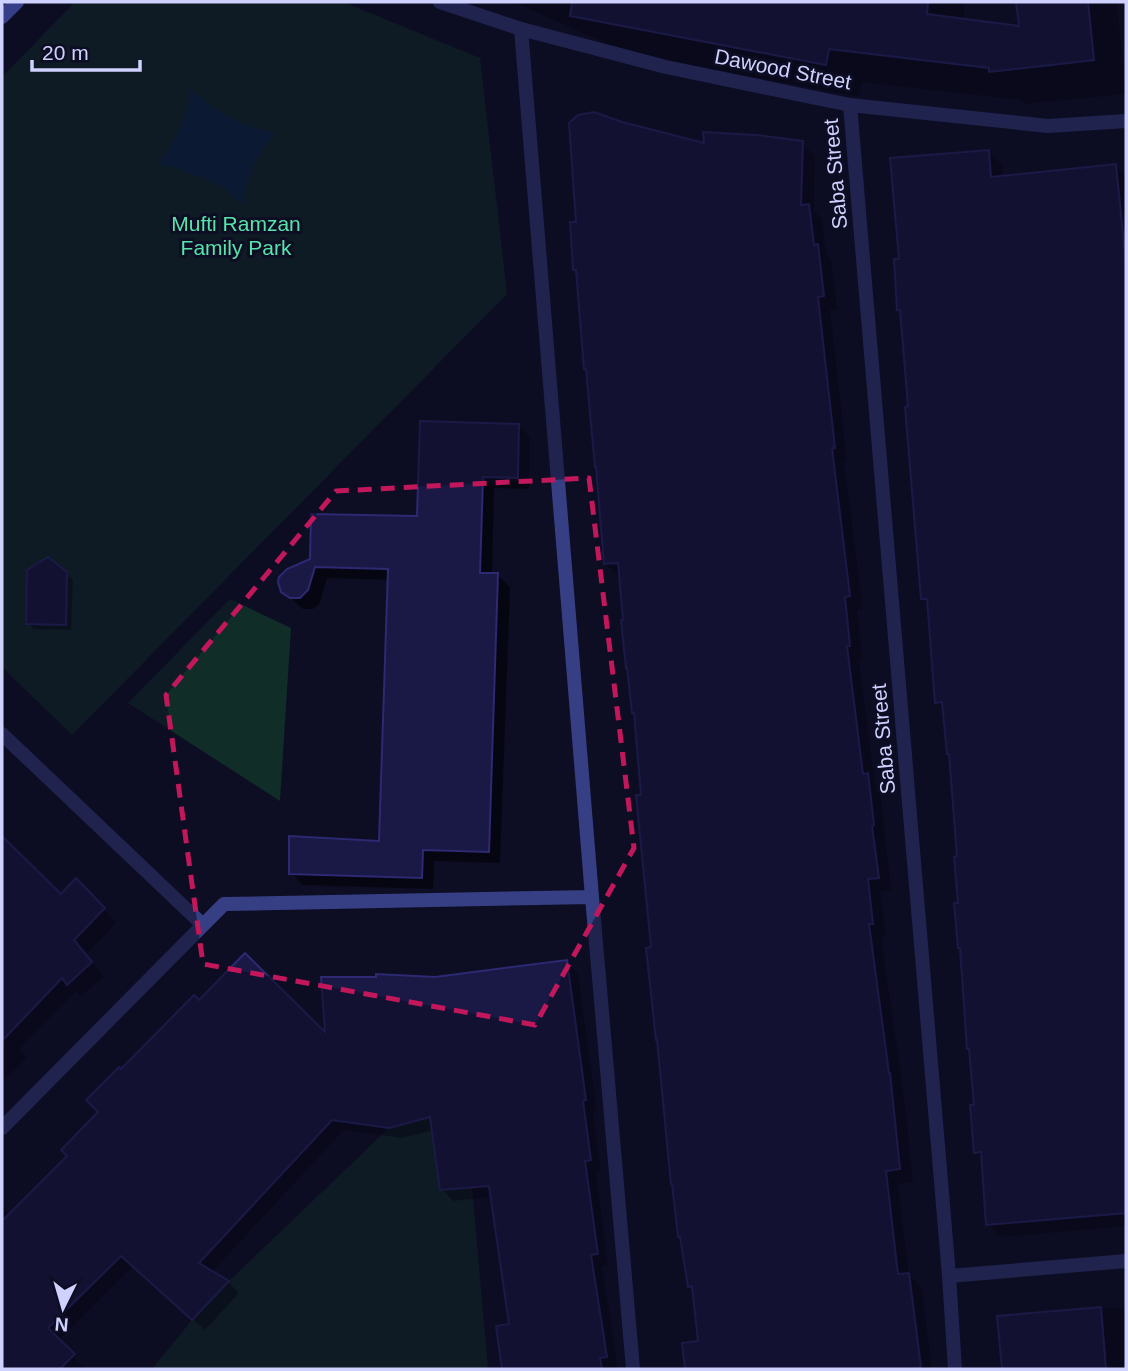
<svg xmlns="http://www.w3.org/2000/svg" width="1128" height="1371" viewBox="0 0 1128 1371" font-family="Arial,sans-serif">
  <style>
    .green { fill: #102d28 }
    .water { fill: #0a2945 }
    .shadow { fill: #0007 }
    .building { fill: #1a1845; stroke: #2d2972; stroke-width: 2 }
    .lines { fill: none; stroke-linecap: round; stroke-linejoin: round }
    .street { stroke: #363f84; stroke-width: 14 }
    .secondary { stroke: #667aff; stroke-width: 14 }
    .marked { fill: none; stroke: #c2185b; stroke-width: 5; stroke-dasharray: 14 9; stroke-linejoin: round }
    .labels { text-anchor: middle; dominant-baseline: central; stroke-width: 6; stroke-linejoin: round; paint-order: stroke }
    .street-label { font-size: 21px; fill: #cfd1ff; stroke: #0d0d23 }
    .park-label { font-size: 21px; fill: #57e3aa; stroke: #0d0d23 }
  </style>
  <rect width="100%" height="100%" fill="#0d0d23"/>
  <path class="green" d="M75,2H343L480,58L507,294L72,735L2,667V77Z
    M230,599L291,628L280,801L128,703Z
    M430,1117L440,1190L472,1187L488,1369H152L192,1320L229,1281L389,1128Z"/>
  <path class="water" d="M190,90L214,108L240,123L275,134C253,160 250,172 242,204L222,186L174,167L158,165C174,143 188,118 190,90Z"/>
  <path class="shadow" d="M514,2H965L963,20L1021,28L1018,2H1117L1126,94L1025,104L1020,100L862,82L859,97L629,54Z
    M621,124L706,145L802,143L815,156L814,211L822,219L826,255L831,259L837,309L830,310L847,461H844L863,609L857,610L863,658L859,659L875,783L880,789L891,890L880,892L886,936L881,937L903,1088L913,1182L898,1184L909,1275L922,1288L932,1369H686L684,1344L700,1343L695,1291L689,1286L653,949L643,797L621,577H619L605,564L588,371L586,369L578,272L575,269L578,223Z
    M988,151L1002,165L1003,178L1115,165L1126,176V1226L1001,1237L988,1224L983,1159L976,1152V1107L960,904L959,858L951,756L945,710L937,702L930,605L923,599L910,408L902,312L899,309L901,261Z
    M518,425L530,437L529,489L494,488L492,575H498L510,587L500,863L434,861L433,889L303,885L291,873L380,842L389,580L327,578L320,603L313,609H303L283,591L280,582L419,518Z
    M66,574L73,580L71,630L34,629L28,623Z
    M2,839L61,896L89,894L116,923L86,954L104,976L81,997L76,991L19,1049L27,1057L2,1083Z
    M566,962L578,974L597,1111L593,1112L601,1171L596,1172L608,1265L602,1266L618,1368L611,1369H503L498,1328L511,1326L492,1197L453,1201L442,1189L434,1130L402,1138L344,1130L211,1273L228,1282L239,1293L205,1330L133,1266L58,1341L86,1369H2V1206L10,1214L69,1156L101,1112L121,1072L199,1003L327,1037L435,979Z
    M1126,1307V1369H1003L999,1317Z"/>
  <path class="building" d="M572,2H928L927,14L1019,26L1016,2H1088L1094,60L989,72V68L829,49L826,65L570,16Z
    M594,112L622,122L704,143L703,132L756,135L803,141L801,205L809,204L814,245L818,244L824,296L818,297L835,448H832L850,596L845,597L850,646H847L863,774L868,773L874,825L872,826L879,878L868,879L873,924H869L889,1073H890L900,1169L886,1171L898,1274L909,1273L921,1367L906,1369H685L682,1343L698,1341L692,1286L688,1287L680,1237H678L672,1184H671L657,1040H656L646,948L651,947L636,795H641L634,713H632L627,668H626L621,620H623L618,563L604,564L596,467H595L586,369H584L576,270H573L570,222H576L569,123L578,115Z
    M989,150L991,177L1116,164L1126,264V1213L986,1225L981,1152L974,1153L970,1105H974L969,1049H967L960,948H958L954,903H958L954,857L957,856L949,754H947L942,702L935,703L927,599H921L905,407L908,406L900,310H897L894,259H899L890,158Z
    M420,421L519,424L518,478L483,477L480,573H498L489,852L423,850L422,878L289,874V836L379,841L388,569L315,567L308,590L300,598H290L281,592L278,582L279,577L287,569L310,559L311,514L417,516Z
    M48,557L67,572L66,625L26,624L27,570Z
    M2,836L61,894L76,878L105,908L74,940L92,962L67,985L62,978L2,1041Z
    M245,953L325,1032L321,977H376V974L435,977L567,960L586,1100L583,1101L591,1160L585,1161L598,1254L591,1255L607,1357L600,1358L602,1369H502L496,1326L509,1324L489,1186L440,1190L430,1117L389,1128L332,1120L199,1263L229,1281L192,1320L121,1256L48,1328L75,1354L60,1369H2V1221L67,1156L61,1150L98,1112L86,1100L119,1067L121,1069L194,995L199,1000Z
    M1101,1307L1106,1369H1002L997,1316Z"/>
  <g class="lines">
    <path class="street" d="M440,2L521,29L666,67L850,105L1048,126L1126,121
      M521,29L592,897L633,1369
      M850,105L949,1276L955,1369
      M2,734L203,925
      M2,1128L224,904L592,897
      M949,1276L1126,1261"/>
    <path class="secondary" d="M2,17L17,2"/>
  </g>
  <path d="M0 0H1128V1371H0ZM589,478L634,848L535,1025L203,964L166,695L336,491Z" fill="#0d0d23" fill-opacity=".55" fill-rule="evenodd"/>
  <path class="marked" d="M589,478L634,848L535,1025L203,964L166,695L336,491Z"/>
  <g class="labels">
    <g class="street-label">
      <text transform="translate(783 69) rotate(11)">Dawood Street</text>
      <text transform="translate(835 174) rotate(-95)">Saba Street</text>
      <text transform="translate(883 739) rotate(-95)">Saba Street</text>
    </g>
    <g class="park-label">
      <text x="236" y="223">Mufti Ramzan<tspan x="236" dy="24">Family Park</tspan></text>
    </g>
  </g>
  <rect width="1128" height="1371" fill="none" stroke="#cfd1ff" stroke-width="7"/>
  <g transform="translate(63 1308) rotate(185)" stroke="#0d0d23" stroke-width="5" paint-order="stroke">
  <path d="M0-5L12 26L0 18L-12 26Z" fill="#cfd1ff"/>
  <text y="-10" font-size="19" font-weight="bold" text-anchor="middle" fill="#cfd1ff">N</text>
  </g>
  <path d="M32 60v10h108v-10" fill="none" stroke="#cfd1ff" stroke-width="3.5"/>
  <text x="42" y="60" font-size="21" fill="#cfd1ff" stroke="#0d0d23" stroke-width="5" paint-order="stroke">20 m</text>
</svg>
